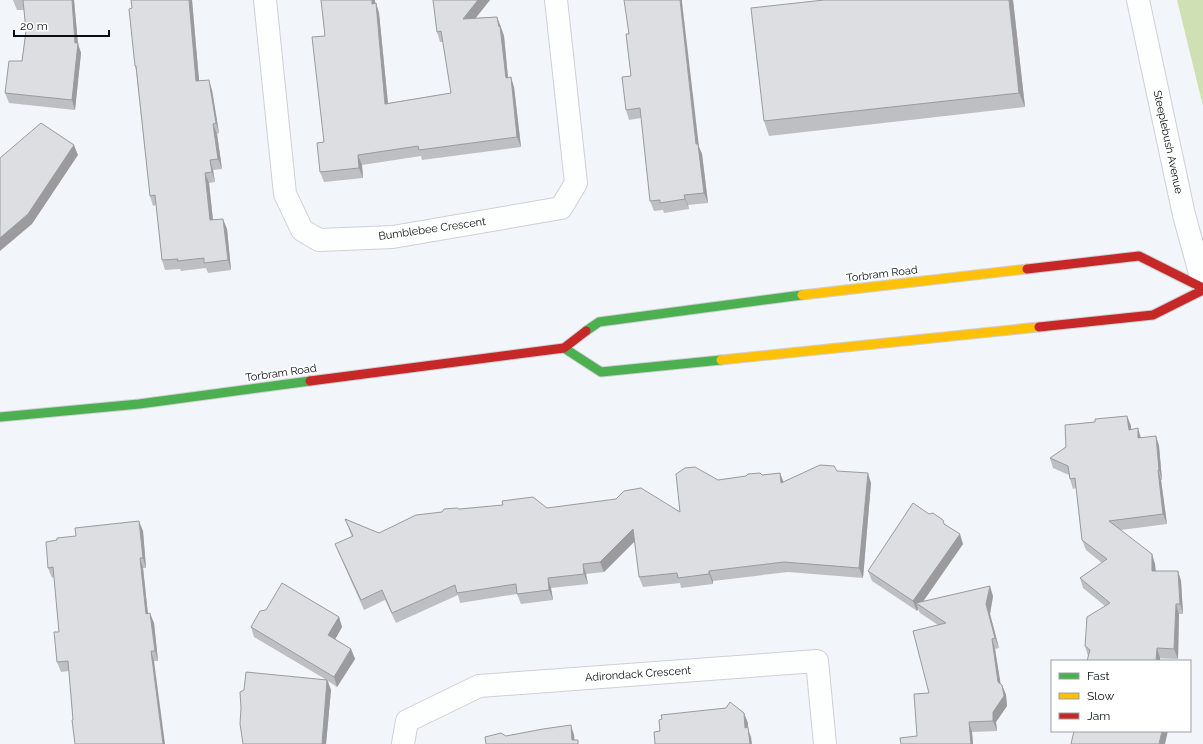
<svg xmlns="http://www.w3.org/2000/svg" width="1203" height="744" viewBox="0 0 1203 744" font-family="Raleway,sans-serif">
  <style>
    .green { fill: #cee0b4 }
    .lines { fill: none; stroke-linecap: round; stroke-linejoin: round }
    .street-casing { stroke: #ced0d4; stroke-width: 24 }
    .fast-casing { stroke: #ced0d4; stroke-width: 11 }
    .slow-casing { stroke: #ced0d4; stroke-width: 11 }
    .jam-casing { stroke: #ced0d4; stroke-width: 11 }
    .street { stroke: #fdfefe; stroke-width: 22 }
    .fast { stroke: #4caf50; stroke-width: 9 }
    .slow { stroke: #ffc107; stroke-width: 9 }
    .jam { stroke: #c62828; stroke-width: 9 }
    .wall { fill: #bebfc2 }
    .shaded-wall { fill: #9b9b9e }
    .building { fill: #dddee1; stroke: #9b9b9e }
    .labels { text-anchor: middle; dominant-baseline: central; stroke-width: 3.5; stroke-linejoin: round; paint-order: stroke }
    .street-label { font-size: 11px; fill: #0b0e10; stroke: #fff }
  </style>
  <rect width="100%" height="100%" fill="#f2f5fa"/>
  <path class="green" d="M1177,0H1203V106Z"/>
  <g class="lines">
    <defs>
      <path id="street" d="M265,0L285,194L302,230L319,240L393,237L561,208L576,183L556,0
        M1138,0L1184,215L1203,284
        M403,744L407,721L479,686L817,661L825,744"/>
      <path id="fast" d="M586,331L599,322L802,295
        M564,348L601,372L721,360
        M0,417L139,404L310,381"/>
      <path id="slow" d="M802,295L1027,269
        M721,360L1039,327"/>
      <path id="jam" d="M1027,269L1139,256L1203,288
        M1039,327L1153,315L1203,290
        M310,381L564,348L586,331"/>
    </defs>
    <use href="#street" class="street-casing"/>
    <use href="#fast" class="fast-casing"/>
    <use href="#slow" class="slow-casing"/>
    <use href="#jam" class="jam-casing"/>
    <use href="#street" class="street"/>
    <use href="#fast" class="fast"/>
    <use href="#slow" class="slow"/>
    <use href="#jam" class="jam"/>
  </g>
  <path class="wall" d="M13,0H74L78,44L81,53L75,110L9,103L5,93L22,61L26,31L24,10H17Z
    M192,0L199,81L212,90L219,133L217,134L222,169L213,170L215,182L209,183L213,220L227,229L231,270L208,273L206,268L181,271L180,269L165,270L162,260L156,205L153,206L150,196L136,70L135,66Z
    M321,0H375V3H376L379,13L388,103L451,93L443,42H440L437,32L433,0H490L475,18L497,17L501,27L504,36L508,78L514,87L521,147L422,160L421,156L362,165L363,178L324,182L320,172L324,142L325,36Z
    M824,0H1013L1025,107L769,136L764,121Z
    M622,77L699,147L702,154L708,203L688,205L689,209L664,213L663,210L654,211L650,201L641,118L629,120L626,110Z
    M1127,416L1131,426V429L1141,438L1156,436L1159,446L1162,480H1161L1167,524L1121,530L1155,564L1156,571H1178L1181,581L1183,614H1179L1178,659L1088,656L1085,646L1105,606L1083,588L1080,578L1102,563L1086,550L1082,540L1076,488L1073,489L1070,479L1069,475L1053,468L1050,458L1066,447L1095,422Z
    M837,471L871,483L863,578L788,572L713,581V584L681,588L680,583L643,587L639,577L635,541L604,572L586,574L588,584L551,588L553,600L521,604L517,594L460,603L458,595L396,623L385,600L364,610L339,554L335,544L352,537L345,519L379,533L459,509L547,508L680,512L718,480L780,473L783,482Z
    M945,524L963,544L923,601L993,596L990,614L999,648L995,649L1000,684L1002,685L1006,695L1007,706L996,722L997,731L972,732L973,744H901L917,736L929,693L938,625L920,613L918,609L917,611L872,581L868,571Z
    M143,531L146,568H143L148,614L154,623L158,661H154L73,720L69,671L61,672L57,662L59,632L54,577L52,578L48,568L57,540Z
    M339,617L342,627L335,639L351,649L355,659L337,687L328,681L331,690L326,744H243L241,708L325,679L254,637L251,627Z"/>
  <path class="shaded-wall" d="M72,0H74L78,44L81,53L75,110L72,100L75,43Z
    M189,0H192L200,91L196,81Z
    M372,0H375L376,14L372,4Z
    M478,0H490L467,29L463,19Z
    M680,0H682V2L699,147L702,154L708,203L704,193L696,144Z
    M1009,0H1013L1025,107L1019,93Z
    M376,3L379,13L389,114L385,104Z
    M497,17L504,36L509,88L506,78Z
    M511,77L514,87L521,147L517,137Z
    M209,80L212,90L219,133L216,123Z
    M213,124L217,134L222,169L218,159Z
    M74,145L78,155L32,224L0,251V238Z
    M358,155L362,165L363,178L359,168Z
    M210,160L213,170L215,182L212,172Z
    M205,173L209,183L214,230L210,220Z
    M684,195L688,205L689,209L685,199Z
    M223,219L227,229L231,270L228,260Z
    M1127,416L1131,426L1132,440L1129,430Z
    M1138,428L1141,438H1138Z
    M1156,436L1159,446L1162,480L1159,470Z
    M1158,470L1161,480L1167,524L1163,514Z
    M780,473L784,483H781Z
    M868,473L871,483L863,578L859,568Z
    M139,521L143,531L146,568L143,558Z
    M633,529L637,539L604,572L600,562Z
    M960,534L963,544L920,606L916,603L918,609L917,611L913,601Z
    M1152,554L1155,564L1156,581L1152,571Z
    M140,558L143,568L149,624L146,614Z
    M583,564L586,574L588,584L584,574Z
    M709,571L713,581V584L709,574Z
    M1178,571L1181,581L1183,614L1180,604Z
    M548,578L551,588L553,600L549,590Z
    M990,586L993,596L990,614L999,648L995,638L986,604Z
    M1176,604L1179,614L1178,659L1174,649Z
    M150,613L154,623L158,661L155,651Z
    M339,617L342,627L332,645L328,635Z
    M992,639L995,649L1002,692L998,682Z
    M1157,648L1160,658V661H1156Z
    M351,649L355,659L337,687L334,677Z
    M151,651L154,661L165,744H163Z
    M327,680L331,690L326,744H322Z
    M1002,685L1006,695L1007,706L996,722L997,731L993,721V712Z
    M744,713L748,723V729L751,737L752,744H750L745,728Z
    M969,722L972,732L973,744H971Z
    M571,725L574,735L575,744L572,740Z
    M1162,731H1168L1165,744H1159Z"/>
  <path class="building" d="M23,0H72L75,43H78L72,100L5,93L9,61H22L26,31Z
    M131,0H189L196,81L209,80L216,123L213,124L218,159L210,160L212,172L205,173L210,220L223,219L228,260L204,263V258L177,261L178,259L162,260L155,195L150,196L136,66H135L129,9L132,8Z
    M321,0H372V4L376,3L385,104L451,93L441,31L437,32L433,0H478L463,19L497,17L499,27L500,26L506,78L511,77L517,137L419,150L418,146L358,155L359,168L320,172L317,143L324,142L312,37L325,36Z
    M624,0H680L696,144H698L704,193L684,195L685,199L660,203V200L650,201L640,108L626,110L622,77L631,76L626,34H629Z
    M824,0H1009L1019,93L764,121L751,8Z
    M41,123L74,145L28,214L0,238V158Z
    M1127,416L1129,430L1138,428V438L1156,436L1159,470H1158L1163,514L1109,521L1152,554V571H1178L1180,604H1176L1174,649L1157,648L1156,661H1087L1090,650L1085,646L1087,617L1110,603L1080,578L1107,559L1082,540L1075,478L1070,479L1068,466L1050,458L1066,447L1065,425L1095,422V419Z
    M820,465L834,466L837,471L868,473L859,568L784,562L709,571V574L678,578L677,573L639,577L633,529L600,562L583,564L584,574L548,578L549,590L517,594L516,584L457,593L455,585L392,613L382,590L361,600L335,544L353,536L345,519L379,533L416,515L442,512L444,509L457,508L459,509L503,505L502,501L533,497L547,508L616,499L624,491L641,488L680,512L676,474L685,468L695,467L718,480L746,476L748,474L760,473L762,475L780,473L781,483Z
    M913,503L929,514L933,513L943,520L944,524L960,534L913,601L868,571Z
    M139,521L143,558H140L146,614L150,613L155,651H151L163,744H75L72,720H73L68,661L57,662L54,632H59L53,567L48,568L46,542L57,540V538L76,536L75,528Z
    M282,583L339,617L328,635L351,649L334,677L251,627L260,611L266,610Z
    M990,586L986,604L995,638L992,639L998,682L1002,685L1004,696L993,712V721L969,722L971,744H901L900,738L917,736L914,694L929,693L913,631L946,623L916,603Z
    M246,672L327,680L322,744H243L240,724L241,708L240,692L244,690Z
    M730,702L744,713L745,728L748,727L750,744H655L654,732L660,731L659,720L662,719L661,715L726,708Z
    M571,725L572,740H578V744H486L485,737L501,733L506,736L543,729Z
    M1074,731H1162L1159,744H1071Z"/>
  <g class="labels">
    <g class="street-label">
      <text transform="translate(1168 142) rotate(78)">Steeplebush Avenue</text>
      <text transform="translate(432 229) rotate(-8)">Bumblebee Crescent</text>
      <text transform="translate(882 274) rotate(-7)">Torbram Road</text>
      <text transform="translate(281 373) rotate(-8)">Torbram Road</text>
      <text transform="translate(638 674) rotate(-4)">Adirondack Crescent</text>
    </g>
  </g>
  <rect x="1051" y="660" width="140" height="72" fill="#ffffff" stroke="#9d9f9f"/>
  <rect x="1059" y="673" width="20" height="6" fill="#4caf50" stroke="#9d9f9f"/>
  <text x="1087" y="680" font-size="12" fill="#0b0e10">Fast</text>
  <rect x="1059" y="693" width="20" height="6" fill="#ffc107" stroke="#9d9f9f"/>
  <text x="1087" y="700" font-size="12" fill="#0b0e10">Slow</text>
  <rect x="1059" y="713" width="20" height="6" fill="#c62828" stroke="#9d9f9f"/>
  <text x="1087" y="720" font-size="12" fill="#0b0e10">Jam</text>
  <path d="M14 30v6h95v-6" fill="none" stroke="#0b0e10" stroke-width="2"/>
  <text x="20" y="30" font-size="12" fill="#0b0e10" stroke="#ffffff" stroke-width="3" paint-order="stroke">20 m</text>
</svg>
